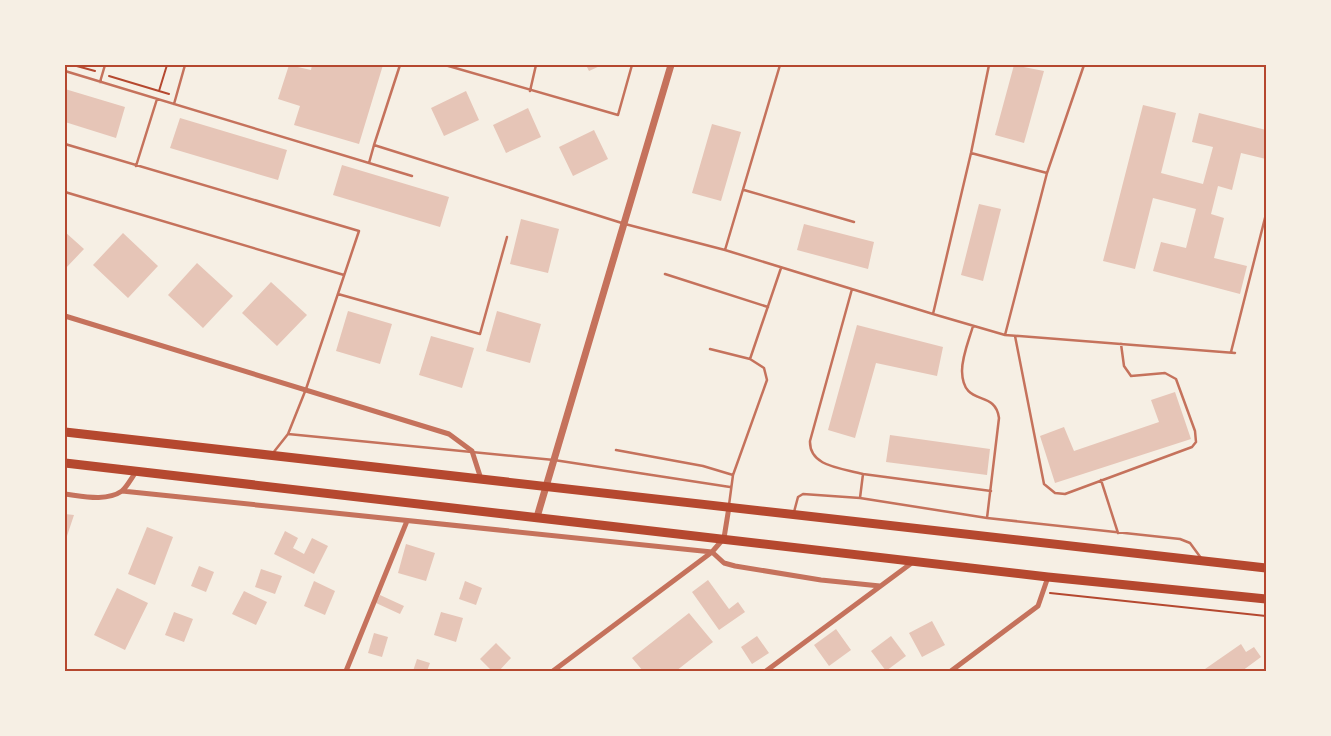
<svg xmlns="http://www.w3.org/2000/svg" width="1331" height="736" viewBox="0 0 1331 736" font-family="Ubuntu,sans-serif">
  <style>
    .building { fill: #e6c5b7 }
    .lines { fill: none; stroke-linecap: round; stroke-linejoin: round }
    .path { stroke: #b5482f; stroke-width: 2 }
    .service { stroke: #c5725c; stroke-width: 2.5 }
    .minor { stroke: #c5725c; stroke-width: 5 }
    .tertiary { stroke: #c5725c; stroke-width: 7 }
    .primary { stroke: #b5482f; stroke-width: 9 }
    .neatline { fill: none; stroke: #b5482f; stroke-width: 2 }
  </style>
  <rect width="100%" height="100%" fill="#f6efe4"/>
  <path class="building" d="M289,65L311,70L312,65H383L359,144L294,125L300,106L278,99Z
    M586,65H602L589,71Z
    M1014,65L1044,71L1024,143L995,135Z
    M65,89L125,107L116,138L65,122Z
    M466,91L479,120L444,136L431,108Z
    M1143,105L1176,113L1161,173L1203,184L1213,147L1192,142L1199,113L1266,130V159L1241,153L1232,190L1218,186L1211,214L1224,218L1214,258L1247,266L1240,294L1153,271L1161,242L1186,248L1196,209L1153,198L1135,269L1103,261Z
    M528,108L541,137L506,153L493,125Z
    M180,118L287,150L278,180L170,148Z
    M712,124L741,132L721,201L692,193Z
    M594,130L608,159L573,176L559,147Z
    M342,165L449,197L440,227L333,195Z
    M979,204L1001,209L983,281L961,275Z
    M521,219L559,229L548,273L510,264Z
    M804,224L874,242L868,269L797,250Z
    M65,232L84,249L65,269Z
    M123,233L158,266L128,298L93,265Z
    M197,263L233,296L203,328L168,295Z
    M271,282L307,315L277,346L242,313Z
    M348,311L392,324L380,364L336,351Z
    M497,311L541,324L530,363L486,351Z
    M857,325L943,347L937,376L876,363L855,438L828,430Z
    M431,336L474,348L462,388L419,375Z
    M1175,392L1191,439L1055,483L1040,436L1064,427L1074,451L1159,422L1151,400Z
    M890,435L990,449L987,475L886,462Z
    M65,514L74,515L65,542Z
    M147,527L173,537L155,585L128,574Z
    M285,531L298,538L293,548L304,554L312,538L328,546L314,574L274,554Z
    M406,544L435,553L426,581L398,573Z
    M199,566L214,572L206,592L191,586Z
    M261,569L282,576L275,594L255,587Z
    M708,580L729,609L738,602L745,612L719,630L692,592Z
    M314,581L335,591L325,615L304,606Z
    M465,581L482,588L476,605L459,599Z
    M117,588L148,603L125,650L94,635Z
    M244,591L267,602L256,625L232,614Z
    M380,595L404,606L400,614L376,603Z
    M174,612L193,619L184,642L165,635Z
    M441,612L463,618L456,642L434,635Z
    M689,613L713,642L676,671H643L632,658Z
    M932,621L945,645L922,657L909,633Z
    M836,629L851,650L829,666L814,645Z
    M374,633L388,637L382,657L368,653Z
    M757,636L769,653L752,664L741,647Z
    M891,636L906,656L886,671L871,651Z
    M496,643L511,658L499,671H492L480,659Z
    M1241,644L1246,652L1254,647L1261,657L1242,671H1206L1205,669Z
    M417,659L430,663L427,671H413Z"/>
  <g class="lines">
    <path class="path" d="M73,65L95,71
      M109,76L169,94
      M159,91L167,65
      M1050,593L1266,616"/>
    <path class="service" d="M400,65L374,145L625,224L725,250
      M445,65L618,115L632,65
      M780,65L725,250L933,314L971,153L989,65
      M65,71L412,176
      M100,82L105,65
      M530,91L536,65
      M174,104L185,65
      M65,144L359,231L306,389L288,434L273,453
      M971,153L1047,173L1084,65
      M369,163L374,145
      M136,166L157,99
      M1047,173L1005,335L1235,353
      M744,190L854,222
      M65,192L344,275
      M665,274L768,307
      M338,294L480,334L507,237
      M933,314L1005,335
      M1015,336L1044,484L1055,493L1065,494L1192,447L1196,442L1195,431L1176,379L1165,373L1131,376L1124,366L1121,344
      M710,349L750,359
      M1231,352L1266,214
      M288,434L554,460L730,487
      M616,450L703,466L733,475
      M863,474L991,491
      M1101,480L1118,533
      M860,498L987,518L999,418C995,388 963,409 962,371C962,356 969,340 973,326
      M729,505L733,475L767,380L764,368L750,359L781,268
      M794,512L798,497L803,494L860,498L863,474C842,468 809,467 810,441L852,289
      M987,518L1180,539L1190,543L1201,558"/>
    <path class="minor" d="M65,316L449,434L472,451L481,479
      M122,491L712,552L724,563L735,566L821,580L880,586
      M65,494C82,496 106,502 122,491C127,487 132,477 136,472
      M346,671L407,521
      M553,671L712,552L724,538L729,507
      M766,671L913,562
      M951,671L1038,606L1048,577"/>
    <path class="tertiary" d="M537,517L671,65"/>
    <path class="primary" d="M65,432L1266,568
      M65,463L1048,577L1266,599"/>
  </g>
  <rect width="1331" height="736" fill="none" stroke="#f6efe4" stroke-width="132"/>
  <rect x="66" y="66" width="1199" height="604" class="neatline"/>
</svg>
